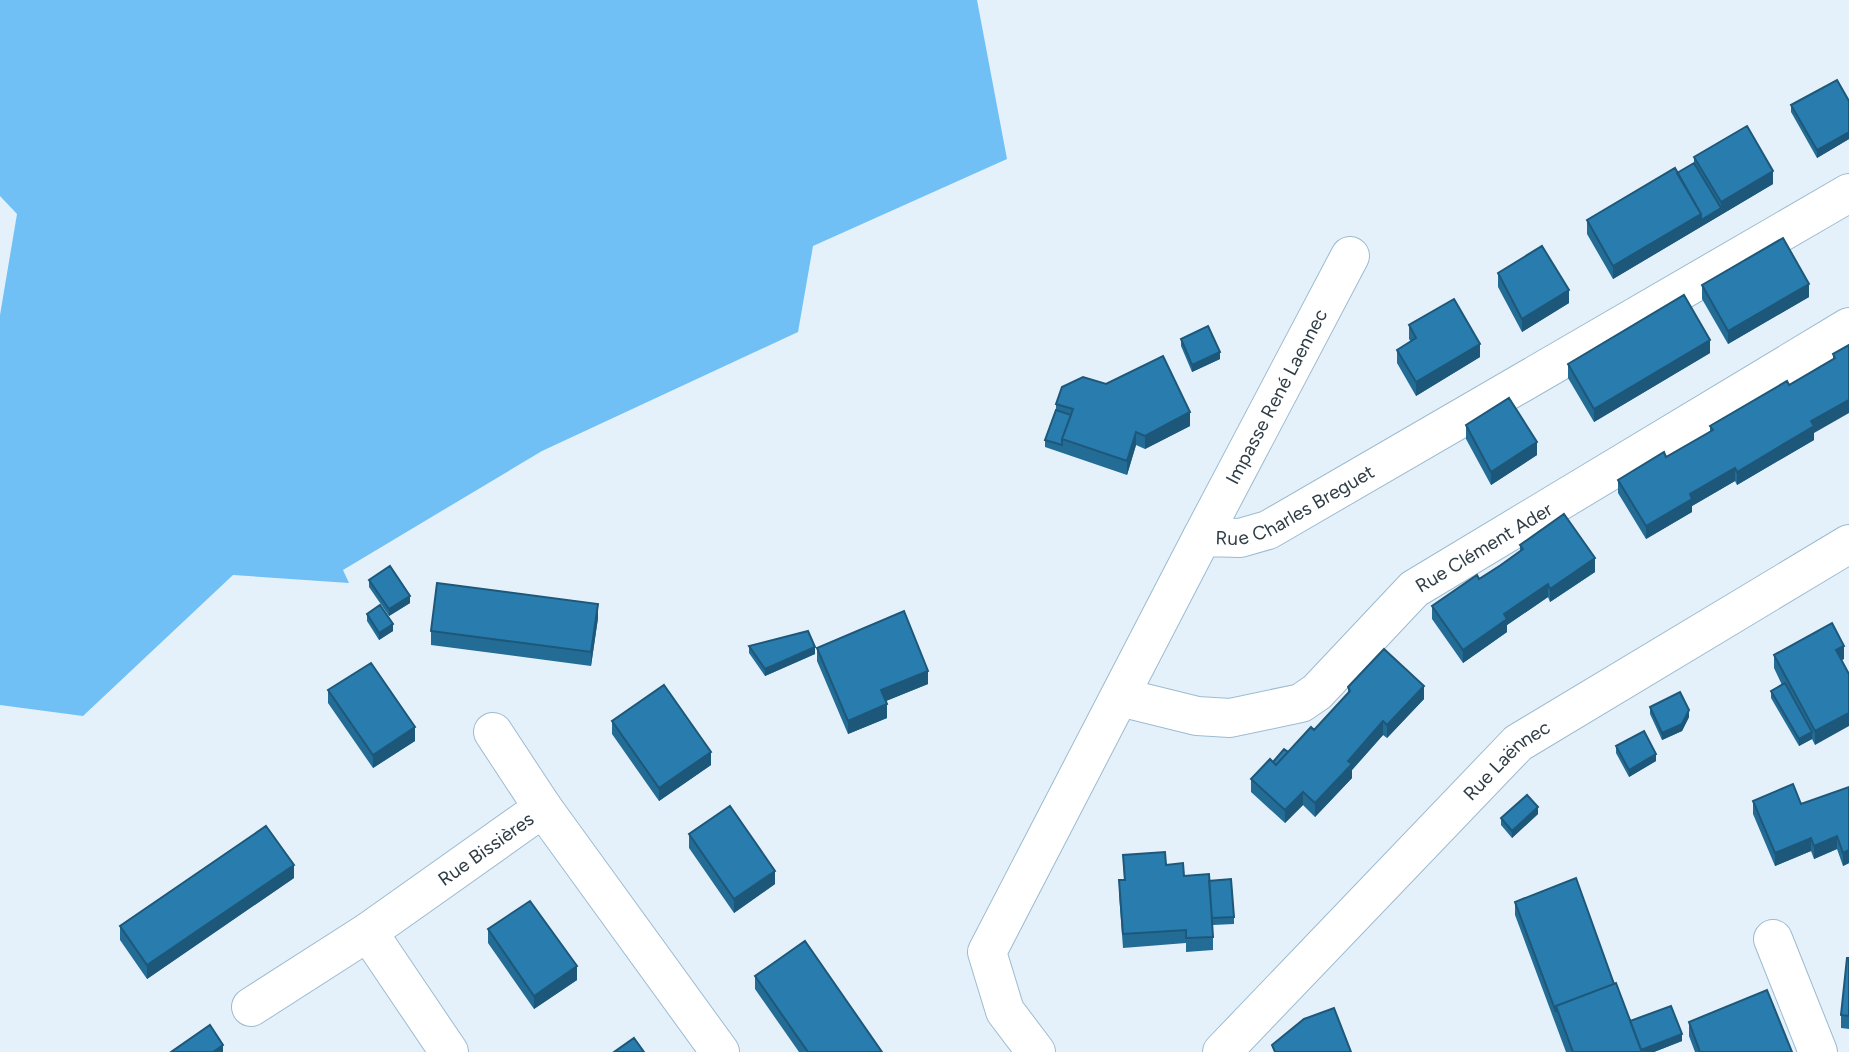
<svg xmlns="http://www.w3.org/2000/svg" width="1849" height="1052" viewBox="0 0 1849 1052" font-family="Figtree,sans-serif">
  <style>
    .forest { fill: #70c0f5 }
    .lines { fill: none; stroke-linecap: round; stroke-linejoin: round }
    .minor-casing { stroke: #9cbbd0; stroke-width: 40 }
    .minor { stroke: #fff; stroke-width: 38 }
    .wall { fill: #236c96 }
    .shaded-wall { fill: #1d587a }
    .building { fill: #297dae; stroke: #1d587a; stroke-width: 2 }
    .labels { text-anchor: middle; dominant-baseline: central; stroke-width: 7; stroke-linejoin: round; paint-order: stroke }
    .street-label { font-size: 19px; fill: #303d46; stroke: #fff }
  </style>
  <rect width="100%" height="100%" fill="#e5f1fa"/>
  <path class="forest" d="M0,0H977L1007,159L813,246L798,332L542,451L343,570L349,583L233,575L83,716L0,705V315L17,214L0,196Z"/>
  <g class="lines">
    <defs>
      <g id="minor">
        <path id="s1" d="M1202,537L1350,256"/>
        <path id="s2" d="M1120,697L1197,716L1230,718L1301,703L1317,692L1414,589L1849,327"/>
        <path d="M493,732L543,808"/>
        <path d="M1773,939L1818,1052"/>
        <path d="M251,1007L368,932"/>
        <path id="s3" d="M449,1052L368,932L543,808L720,1052"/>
        <path id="s4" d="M1036,1052L1005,1011L987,952L1202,537L1240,538L1268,530L1849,193"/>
        <path id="s5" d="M1222,1052L1518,743L1849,544"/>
      </g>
    </defs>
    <use href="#minor" class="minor-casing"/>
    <use href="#minor" class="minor"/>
  </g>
  <path class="wall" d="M1849,101V139L1817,158L1791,112V105Z
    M1694,157L1773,184L1613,279L1587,234V220L1677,173L1694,163Z
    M1498,273L1569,303L1522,332L1498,287Z
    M1702,285L1809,297L1728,344L1702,299Z
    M1409,325L1480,357L1416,396L1397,363V350L1411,342L1409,339Z
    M1181,339L1220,359L1192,372L1181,346Z
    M1849,345L1814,433V440L1737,485L1735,481L1692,506V512L1646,539L1618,493V480L1666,457L1710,432V426L1789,385L1833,359V354Z
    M1710,353L1594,422L1568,378V364Z
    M1056,404L1190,426L1145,449L1136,445L1127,475L1045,447V440L1056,410Z
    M1466,425L1537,455L1491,485L1466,439Z
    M1520,545L1595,572L1550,602L1548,597L1507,625V632L1463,663L1432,619V606L1479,579L1520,551Z
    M369,580L410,603L389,616L369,587Z
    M367,614L393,631L379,640L367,621Z
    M598,618L591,666L431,645V631Z
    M749,646L815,654L765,676L749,653Z
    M817,648L928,684L886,701L887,718L848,734L817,661Z
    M1774,655L1844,659L1841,660L1815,745L1812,739L1799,746L1771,698V691L1782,685L1774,668Z
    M1348,687L1424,699L1387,738L1383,735L1352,770V778L1315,817L1303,805L1285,823L1251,792V779L1273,762L1288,752L1314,730L1348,693Z
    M328,690L415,741L373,768L328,703Z
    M1650,707L1689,717L1682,731L1662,740L1650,714Z
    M612,721L711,765L659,801L612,734Z
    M1616,746L1656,761L1629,777L1616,753Z
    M1849,787V863L1843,866L1837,849L1814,859L1811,851L1775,866L1753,814V801L1801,804Z
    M1538,814L1512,838L1501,825V818Z
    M689,834L775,884L734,913L689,848Z
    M1123,855L1166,865L1184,876L1209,881L1234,917V924L1213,925V950L1186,952V943L1123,948L1119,894V880H1124Z
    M294,878L147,979L120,940V926Z
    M1515,902L1615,984L1630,1021L1682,1041L1654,1052H1566L1515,915Z
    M488,929L577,980L534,1009L488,943Z
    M1849,958V1029L1841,1028V1015Z
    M755,976L882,1052H799L755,989Z
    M1689,1022L1792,1052H1695L1689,1036Z"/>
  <path class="shaded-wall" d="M1849,132V139L1817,158V150Z
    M1773,171V184L1613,279V266L1701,214L1721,208V202Z
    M1809,284V297L1728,344V331Z
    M1569,290V303L1522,332V319Z
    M1710,340V353L1594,422V409Z
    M1480,344V357L1416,396V382Z
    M1220,352V359L1192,372V365Z
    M1849,400V413L1814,433V440L1737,485V472L1811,421Z
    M1190,412V426L1145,449V436Z
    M1136,432V445L1127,475V461Z
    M1537,442V455L1491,485V472Z
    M1735,468V481L1692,506V512L1646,539V526L1690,494Z
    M1595,558V572L1550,602V589Z
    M1548,584V597L1507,625V632L1463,663V650L1504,614Z
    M410,596V603L389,616V609Z
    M598,604V618L591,666V652Z
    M393,624V631L379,640V633Z
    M1844,646V659L1836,663V650Z
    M815,647V654L765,676V669Z
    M928,671V684L881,703V690Z
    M1424,686V699L1387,738V725Z
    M887,704V718L848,734V721Z
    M1689,710V717L1682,731L1662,740V733Z
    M1849,713V726L1815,745V731Z
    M1383,721V735L1352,770V778L1315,817V803L1348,761Z
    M415,727V741L373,768V755Z
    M1812,732V739L1799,746V739Z
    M711,752V765L659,801V788Z
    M1656,754V761L1629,777V770Z
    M1303,792V805L1285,823V810Z
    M1538,807V814L1512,838V831Z
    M1837,836V849L1814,859V846Z
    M1811,838V851L1775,866V853Z
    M1849,850V863L1843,866V853Z
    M294,865V878L147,979V965Z
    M775,871V884L734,913V899Z
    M577,966V980L534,1009V996Z
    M1682,1034V1041L1654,1052H1637Z
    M223,1045V1052H213Z"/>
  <path class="building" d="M1837,80L1849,101V132L1817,150L1791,105Z
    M1747,126L1773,171L1721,202L1694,157Z
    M1694,163L1721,208L1701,220V214L1677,173Z
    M1675,168L1701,214L1613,266L1587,220Z
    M1783,238L1809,284L1728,331L1702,285Z
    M1542,246L1569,290L1522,319L1498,273Z
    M1684,295L1710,340L1594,409L1568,364Z
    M1454,299L1480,344L1416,382L1397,350L1416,338L1409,325Z
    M1208,326L1220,352L1192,365L1181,339Z
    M1849,345V400L1811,421L1814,426L1737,472L1735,468L1690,494L1692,499L1646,526L1618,480L1664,452L1666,457L1713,430L1710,426L1787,381L1789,385L1835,358L1833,354Z
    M1163,356L1190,412L1145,436L1136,432L1127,461L1062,439L1073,409L1056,404L1062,387L1083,377L1106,384Z
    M1509,398L1537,442L1491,472L1466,425Z
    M1056,410L1071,415L1062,439V445L1045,440Z
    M1564,514L1595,558L1550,589L1548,584L1504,614L1507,619L1463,650L1432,606L1477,575L1479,579L1501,565L1523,549L1520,545Z
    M390,566L410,596L389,609L369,580Z
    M437,583L598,604L591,652L431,631Z
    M380,605L393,624L379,633L367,614Z
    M904,611L928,671L881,690L887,704L848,721L817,648Z
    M1832,623L1844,646L1836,650L1849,674V713L1815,731L1774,655Z
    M808,631L815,647L765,669L749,646Z
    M1384,649L1424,686L1387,725L1383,721L1348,761L1352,764L1315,803L1303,792L1285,810L1251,779L1270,759L1276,765L1311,727L1314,730L1350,691L1348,687Z
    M371,663L415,727L373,755L328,690Z
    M1785,683L1812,732L1799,739L1771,691Z
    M664,685L711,752L659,788L612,721Z
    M1680,692L1689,710L1682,724L1662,733L1650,707Z
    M1644,731L1656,754L1629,770L1616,746Z
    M1284,749L1288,752L1276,765L1273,762Z
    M1793,784L1801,804L1849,787V850L1843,853L1837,836L1814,846L1811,838L1775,853L1753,801Z
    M1527,795L1538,807L1512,831L1501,818Z
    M730,806L775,871L734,899L689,834Z
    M266,826L294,865L147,965L120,926Z
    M1165,852L1166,865L1183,863L1184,876L1209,874L1213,937L1186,938V930L1123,934L1119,880H1125L1123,855Z
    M1576,878L1614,984L1556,1006V1012L1515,902Z
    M1231,879L1234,917L1212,918L1209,881Z
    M530,901L577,966L534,996L488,929Z
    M805,941L882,1052H808L755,976Z
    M1847,958H1849V1016L1841,1015Z
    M1616,983L1642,1052H1573L1556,1006Z
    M1767,990L1792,1052H1700L1689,1022Z
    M1671,1006L1682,1034L1641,1050L1630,1021Z
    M1334,1008L1351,1052H1275L1272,1045L1304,1019Z
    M210,1025L223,1045L213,1052H171Z
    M634,1038L644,1052H614Z"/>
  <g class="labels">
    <g class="street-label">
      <text stroke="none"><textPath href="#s1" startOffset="159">Impasse René Laennec</textPath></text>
      <text stroke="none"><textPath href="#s4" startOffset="681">Rue Charles Breguet</textPath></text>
      <text stroke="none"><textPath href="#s2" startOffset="427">Rue Clément Ader</textPath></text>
      <text stroke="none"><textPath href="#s5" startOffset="408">Rue Laënnec</textPath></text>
      <text stroke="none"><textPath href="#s3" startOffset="289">Rue Bissières</textPath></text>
    </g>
  </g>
</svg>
